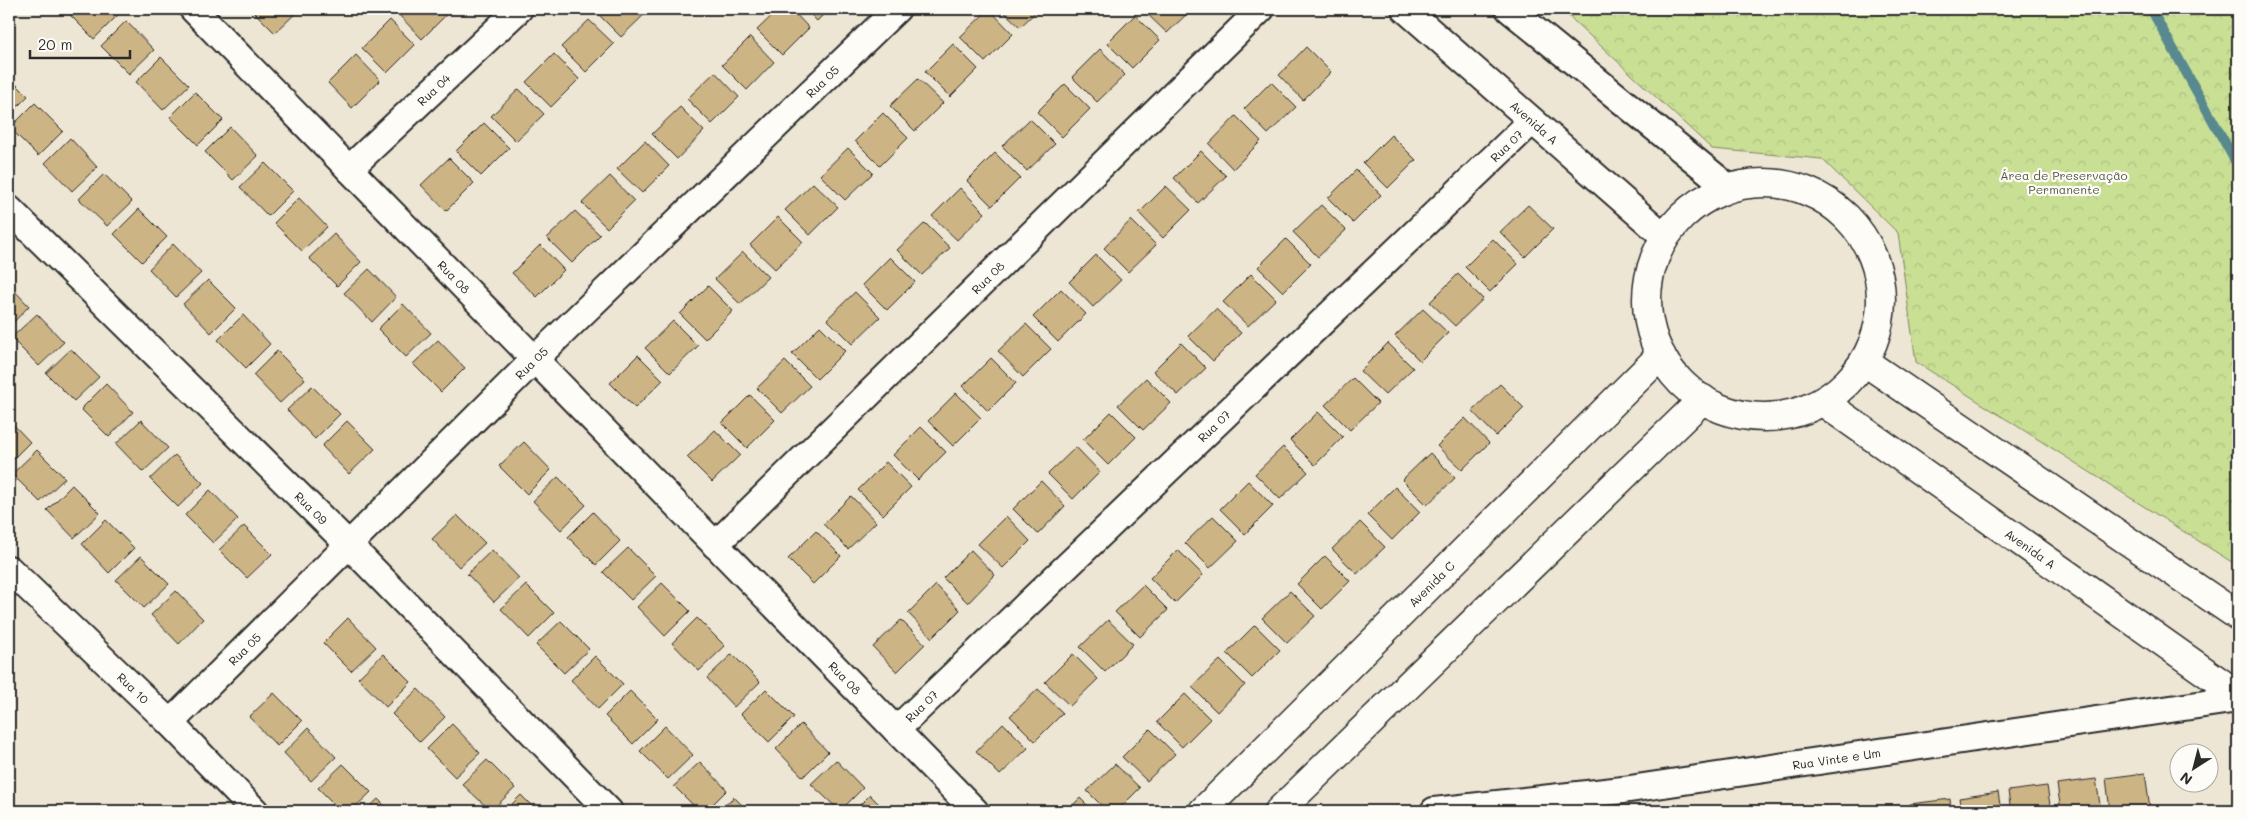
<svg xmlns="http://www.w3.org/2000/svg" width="2247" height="820" viewBox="0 0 2247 820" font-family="Mali,sans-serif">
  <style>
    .forest { fill: url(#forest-crowns); stroke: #7a8560 }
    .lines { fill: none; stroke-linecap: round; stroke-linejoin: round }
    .stream { stroke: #59898f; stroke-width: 10 }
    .building { fill: #ccb484; stroke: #2b2b2b }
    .street-casing { stroke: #2b2b2b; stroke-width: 30 }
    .secondary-casing { stroke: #2b2b2b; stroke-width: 31 }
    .street { stroke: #fdfcf7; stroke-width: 26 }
    .secondary { stroke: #fdfcf7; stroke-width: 28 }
    .labels { text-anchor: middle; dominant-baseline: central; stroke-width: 4.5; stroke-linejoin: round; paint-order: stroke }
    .street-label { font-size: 12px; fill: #2b2b2b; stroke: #fdfcf7 }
    .park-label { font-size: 12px; fill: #525845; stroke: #fdfcf7 }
  </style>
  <defs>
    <pattern id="forest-crowns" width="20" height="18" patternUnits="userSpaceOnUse" patternTransform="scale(1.25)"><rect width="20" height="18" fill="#c9df94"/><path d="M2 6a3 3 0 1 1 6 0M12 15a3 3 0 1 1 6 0" fill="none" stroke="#adc080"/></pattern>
  </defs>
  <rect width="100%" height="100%" fill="#eee6d4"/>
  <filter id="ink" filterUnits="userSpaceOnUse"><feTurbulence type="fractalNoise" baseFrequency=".02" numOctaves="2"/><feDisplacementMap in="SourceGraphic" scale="10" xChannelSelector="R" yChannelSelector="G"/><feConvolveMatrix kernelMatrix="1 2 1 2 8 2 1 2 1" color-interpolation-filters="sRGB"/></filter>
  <g filter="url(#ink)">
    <path class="forest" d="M1561,9H2238V566L1916,362L1898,233L1822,159L1712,149Z"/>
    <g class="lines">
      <path class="stream" d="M2151,9L2238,166"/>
    </g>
    <path class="building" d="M68,9H114L119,14L94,39L66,11Z
      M251,9H300L275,33Z
      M402,9H448L450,11L422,39L397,13Z
      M600,9H648L649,10L621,37L596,12Z
      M779,9H791L809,28L782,55L757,30Z
      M805,9H829L817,21Z
      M989,9L1013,34L985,62L960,37Z
      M1001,9H1039L1020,27Z
      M1142,9H1192L1167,33Z
      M1135,15L1160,40L1132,68L1107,43Z
      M390,20L415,45L387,73L362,48Z
      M589,20L614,44L586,72L561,47Z
      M126,21L154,50L129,74L101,46Z
      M750,37L774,62L747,90L722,65Z
      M953,44L978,69L950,97L925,72Z
      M1306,47L1331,72L1303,100L1279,75Z
      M1100,49L1125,75L1097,102L1072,77Z
      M554,54L579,79L551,107L526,82Z
      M356,55L380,80L352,108L328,83Z
      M161,57L189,85L163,110L136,82Z
      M715,72L739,97L712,124L687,99Z
      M9,77L28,96L9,115Z
      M918,79L943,103L915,131L890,106Z
      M1271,82L1296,107L1268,134L1244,109Z
      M1065,84L1090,109L1062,137L1037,112Z
      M519,89L544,114L516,141L491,116Z
      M195,92L223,120L198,145L170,117Z
      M35,103L63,131L38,156L10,128Z
      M680,107L704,131L677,159L652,134Z
      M883,113L908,138L880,166L855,141Z
      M1236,116L1261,141L1233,169L1209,144Z
      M1030,119L1055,144L1027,171L1002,146Z
      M484,123L509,148L481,176L456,151Z
      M230,127L258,156L233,180L205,152Z
      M1391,135L1416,160L1388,188L1363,163Z
      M70,138L97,167L72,191L45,163Z
      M645,141L669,166L642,193L617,169Z
      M848,148L873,173L845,200L820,175Z
      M1201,151L1226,176L1198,203L1174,178Z
      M995,153L1020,178L992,206L967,181Z
      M449,158L474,183L446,211L421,185Z
      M265,163L293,191L268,216L240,187Z
      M1356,170L1381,195L1353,223L1328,198Z
      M104,174L132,202L107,226L79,199Z
      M610,176L634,201L607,228L582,203Z
      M813,183L838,207L810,235L785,210Z
      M1166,186L1191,210L1163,238L1139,213Z
      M960,188L985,213L957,240L932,216Z
      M299,198L327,227L302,251L274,223Z
      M1321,205L1346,230L1318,257L1293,232Z
      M1528,205L1553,229L1525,257L1500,232Z
      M139,209L167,237L142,262L114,234Z
      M575,211L600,235L572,263L547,238Z
      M778,217L803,242L775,269L750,245Z
      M1131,220L1156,245L1128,272L1104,248Z
      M925,223L950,248L922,275L897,250Z
      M334,234L361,262L337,286L309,258Z
      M1286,239L1311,264L1283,292L1258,267Z
      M1493,239L1518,264L1490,292L1465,267Z
      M173,244L201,273L176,297L149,269Z
      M540,245L564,270L537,297L512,273Z
      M743,252L768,277L740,304L715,279Z
      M1096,255L1121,280L1093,307L1069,282Z
      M890,257L915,282L887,310L862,285Z
      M369,269L396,297L372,322L344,293Z
      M1251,274L1276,299L1248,326L1223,302Z
      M1458,274L1483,299L1455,326L1430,302Z
      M208,280L236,308L211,333L183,304Z
      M9,285L29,306L9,327Z
      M708,286L733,311L705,339L680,314Z
      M1061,289L1086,314L1058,342L1033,317Z
      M855,292L880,317L852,344L827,319Z
      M403,304L431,333L406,357L378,329Z
      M1216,309L1241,333L1213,361L1188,336Z
      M1423,309L1448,333L1420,361L1395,336Z
      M37,314L64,342L39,366L11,338Z
      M243,315L270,344L246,368L218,340Z
      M673,321L698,346L670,373L645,348Z
      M1026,324L1051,349L1023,377L998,351Z
      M820,326L845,351L817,379L792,354Z
      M438,340L465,368L441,392L413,364Z
      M1181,343L1206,368L1178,395L1153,371Z
      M1388,343L1413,368L1385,395L1360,371Z
      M71,349L99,377L74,401L46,373Z
      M277,351L305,379L280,403L253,375Z
      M638,355L663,380L635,408L610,383Z
      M991,358L1016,383L988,411L963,386Z
      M785,361L810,386L782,413L757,388Z
      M1146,378L1171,403L1143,430L1118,405Z
      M1353,378L1378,403L1350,430L1325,405Z
      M106,384L133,412L109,437L81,409Z
      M1500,384L1524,408L1496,436L1472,411Z
      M312,386L340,414L315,439L287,410Z
      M956,393L981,418L953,446L928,421Z
      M750,395L775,420L747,448L722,423Z
      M1111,412L1136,437L1108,465L1083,440Z
      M1318,412L1343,437L1315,465L1290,440Z
      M1465,418L1489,443L1462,470L1437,446Z
      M9,420L30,442L9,463Z
      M141,420L168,448L143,472L116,444Z
      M347,421L375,449L349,474L322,446Z
      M921,427L946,452L918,480L893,455Z
      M715,430L740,455L712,482L687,457Z
      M524,442L551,470L527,494L499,466Z
      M1076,447L1100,472L1073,499L1048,474Z
      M1283,447L1308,472L1280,499L1255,474Z
      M37,450L65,478L40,502L12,474Z
      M1430,453L1455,478L1427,505L1402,480Z
      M175,455L203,483L178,507L150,479Z
      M886,462L911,487L883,515L858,490Z
      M558,477L586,505L561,530L533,501Z
      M1041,481L1065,506L1038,534L1013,509Z
      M1248,481L1273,506L1245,534L1220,509Z
      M72,485L100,513L74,538L47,510Z
      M1395,487L1420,512L1392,540L1367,515Z
      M210,490L238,519L213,543L185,515Z
      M851,496L876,522L848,549L823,524Z
      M593,512L620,541L596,565L568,537Z
      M457,515L485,543L459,567L432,539Z
      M1006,516L1030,541L1003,568L978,544Z
      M1213,516L1238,541L1210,568L1185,543Z
      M106,520L134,548L109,573L82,544Z
      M1360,522L1385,547L1357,574L1332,549Z
      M244,526L272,554L247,578L219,550Z
      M816,531L841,556L813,584L788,559Z
      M628,548L656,576L631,600L603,572Z
      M492,550L519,578L494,602L467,574Z
      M971,550L995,575L968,603L943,578Z
      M1178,550L1203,575L1175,603L1150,578Z
      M141,556L169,584L144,608L116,580Z
      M1325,556L1350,581L1322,609L1297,584Z
      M662,583L690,611L665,636L637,607Z
      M526,585L554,613L529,638L501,609Z
      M936,585L960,610L932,638L908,613Z
      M1143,585L1168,610L1140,637L1115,612Z
      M176,591L203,619L179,644L151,615Z
      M1290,591L1315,616L1287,643L1262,618Z
      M348,618L376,647L351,671L323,643Z
      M697,618L725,646L699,671L672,643Z
      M901,620L925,644L897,672L873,647Z
      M1108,620L1133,644L1105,672L1080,647Z
      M561,621L589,649L564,673L536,645Z
      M1255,625L1280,650L1252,678L1227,653Z
      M383,654L411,682L386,707L358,678Z
      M732,654L760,682L734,707L707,678Z
      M1073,654L1098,679L1070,706L1045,682Z
      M595,656L623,684L598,709L571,680Z
      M1220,660L1245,685L1217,712L1192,687Z
      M418,689L445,717L420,742L392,714Z
      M766,689L794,717L769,742L741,714Z
      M1038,689L1063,713L1035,741L1010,716Z
      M630,691L658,719L633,744L605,716Z
      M274,693L302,721L277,746L249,717Z
      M1185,694L1210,719L1182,747L1157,722Z
      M1003,723L1028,748L1000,775L976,751Z
      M452,724L480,753L455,777L427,749Z
      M801,724L828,752L803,777L776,749Z
      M665,726L693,755L668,779L640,751Z
      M308,728L336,757L311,781L284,753Z
      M1150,729L1175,754L1147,781L1122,757Z
      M487,760L515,788L491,811L462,784Z
      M836,760L863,788L840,811L811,784Z
      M700,762L727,790L706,811H699L674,786Z
      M343,764L371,792L351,811H341L318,788Z
      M1115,764L1140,788L1117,811H1107L1087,791Z
      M2145,773L2150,808L2110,811L2106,778Z
      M2096,779L2101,811H2061L2057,784Z
      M2047,786L2051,811H2011L2008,791Z
      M1998,792L2001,811H1961L1959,798Z
      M521,795L537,811H505Z
      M870,795L886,811H854Z
      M734,797L748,811H719Z
      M1080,798L1093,811H1067Z
      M378,799L390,811H365Z
      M1950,799L1951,811H1911L1910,804Z
      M1900,805L1901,811H1861V810Z"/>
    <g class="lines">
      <defs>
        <g id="street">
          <path id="s1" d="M193,9L975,811"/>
          <path id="s2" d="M1405,9L1665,237"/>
          <path d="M1509,9L1729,188"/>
          <path id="s3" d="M349,169L519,9"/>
          <path id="s4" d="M9,209L349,545L609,811"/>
          <path id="s5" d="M715,545L1261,9"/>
          <path id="s6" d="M9,569L170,723L255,811"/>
          <path id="s7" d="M170,723L535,359L897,9"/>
          <path id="s8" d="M896,730L1532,121"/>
          <path id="s9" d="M1434,811L1623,790L2238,699"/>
        </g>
        <g id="secondary">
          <circle cx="1764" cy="300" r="117"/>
          <path d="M1865,362L2238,616"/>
          <path id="s10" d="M1823,402L2238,695"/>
          <path id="s11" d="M1203,811L1661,355"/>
          <path d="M1279,811L1703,399"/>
        </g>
      </defs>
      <use href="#street" class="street-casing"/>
      <use href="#secondary" class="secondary-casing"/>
      <use href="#street" class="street"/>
      <use href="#secondary" class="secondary"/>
    </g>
  </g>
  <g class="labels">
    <g class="street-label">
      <text stroke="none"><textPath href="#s7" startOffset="915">Rua 05</textPath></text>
      <text stroke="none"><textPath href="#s3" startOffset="116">Rua 04</textPath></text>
      <text stroke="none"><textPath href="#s2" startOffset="172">Avenida A</textPath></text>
      <text stroke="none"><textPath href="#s8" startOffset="845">Rua 07</textPath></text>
      <text stroke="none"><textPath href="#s1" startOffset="374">Rua 08</textPath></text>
      <text stroke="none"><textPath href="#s5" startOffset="382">Rua 08</textPath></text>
      <text stroke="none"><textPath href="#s7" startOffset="510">Rua 05</textPath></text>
      <text stroke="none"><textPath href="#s8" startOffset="440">Rua 07</textPath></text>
      <text stroke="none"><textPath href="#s4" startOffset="425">Rua 09</textPath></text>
      <text stroke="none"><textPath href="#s10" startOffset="254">Avenida A</textPath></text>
      <text stroke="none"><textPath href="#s11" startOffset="322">Avenida C</textPath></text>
      <text stroke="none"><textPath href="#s7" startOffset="105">Rua 05</textPath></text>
      <text stroke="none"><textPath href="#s1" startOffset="934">Rua 08</textPath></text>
      <text stroke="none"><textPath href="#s6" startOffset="172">Rua 10</textPath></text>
      <text stroke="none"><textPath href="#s8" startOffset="35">Rua 07</textPath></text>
      <text stroke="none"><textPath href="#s9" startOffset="406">Rua Vinte e Um</textPath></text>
    </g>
    <g class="park-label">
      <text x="2064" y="175">Área de Preservação<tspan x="2064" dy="14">Permanente</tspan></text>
    </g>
  </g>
  <rect width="2247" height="820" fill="none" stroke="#fdfcf7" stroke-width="30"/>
  <rect x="15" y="15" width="2217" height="790" fill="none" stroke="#2b2b2b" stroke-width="2" filter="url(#ink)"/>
  <g transform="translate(2194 768) rotate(216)"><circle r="24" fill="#fdfcf7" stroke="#a9a8a5"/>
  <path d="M0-4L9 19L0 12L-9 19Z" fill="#2b2b2b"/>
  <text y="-8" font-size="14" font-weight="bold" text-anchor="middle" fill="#2b2b2b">N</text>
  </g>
  <path d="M30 50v8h100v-8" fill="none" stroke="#2b2b2b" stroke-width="2.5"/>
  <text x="38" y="50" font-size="15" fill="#2b2b2b" stroke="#fdfcf7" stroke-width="4" paint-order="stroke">20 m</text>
</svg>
